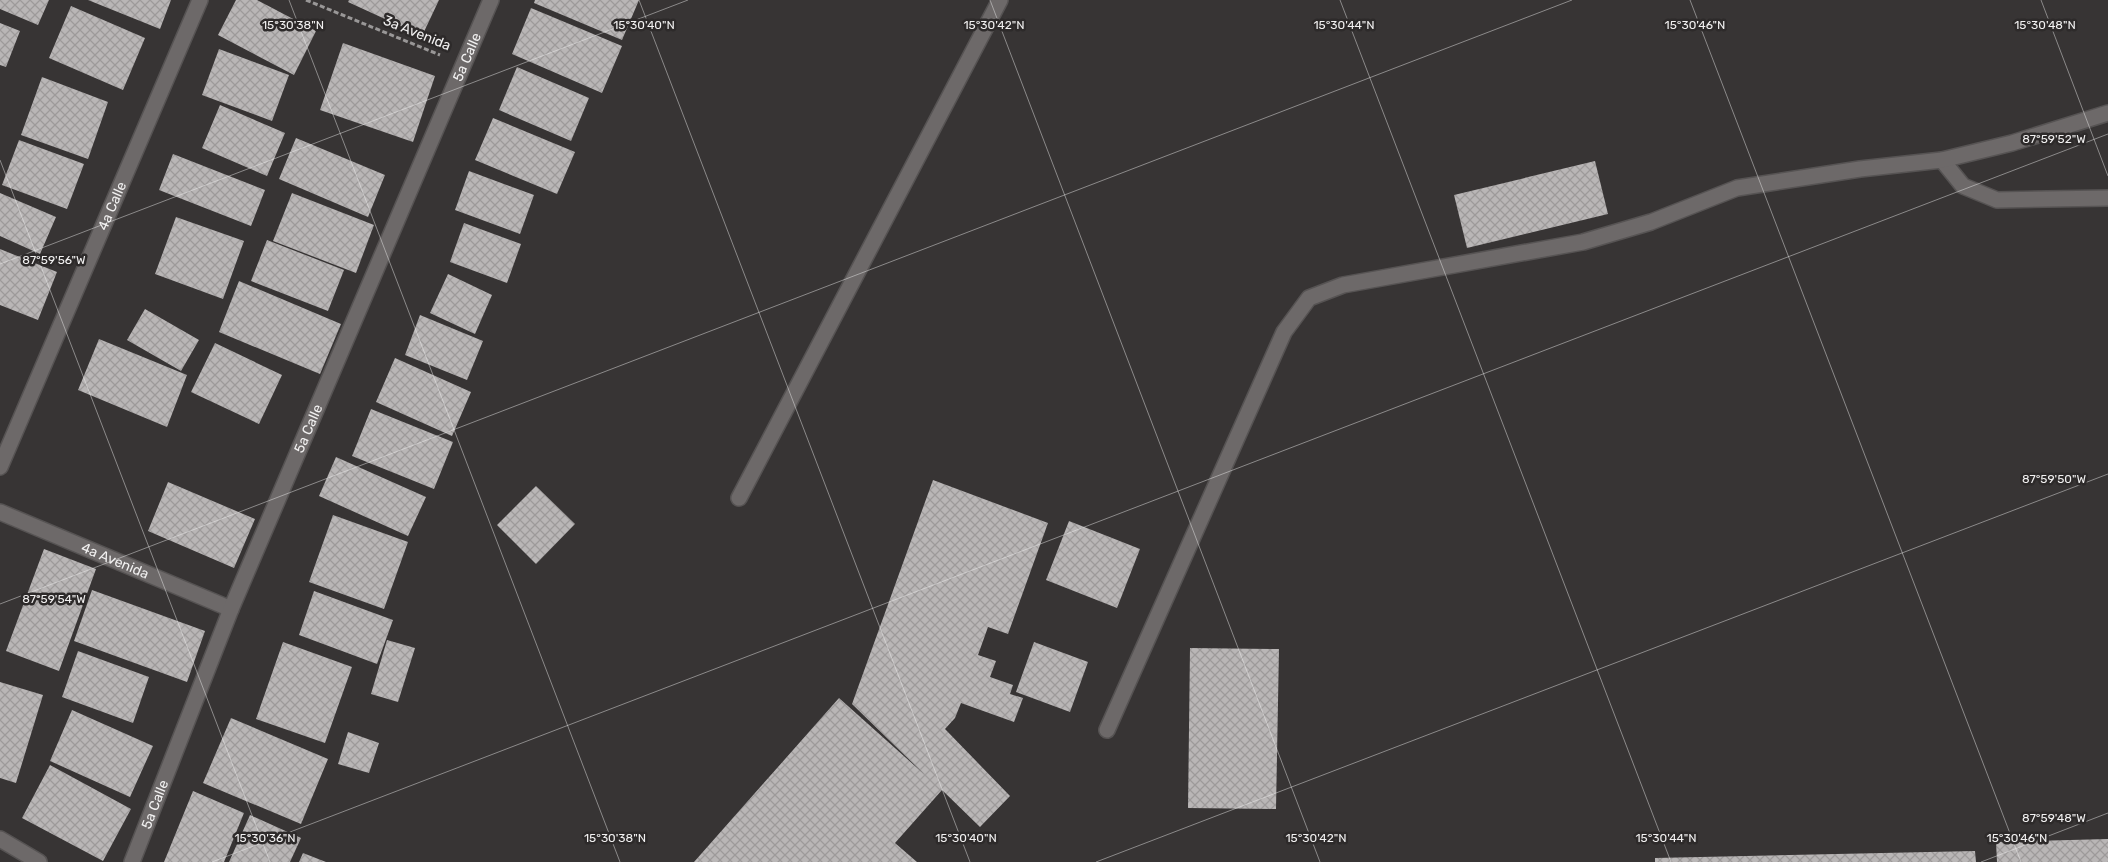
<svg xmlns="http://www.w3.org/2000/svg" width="2108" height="862" viewBox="0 0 2108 862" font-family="Rubik,sans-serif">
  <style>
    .building { fill: url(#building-cross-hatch) }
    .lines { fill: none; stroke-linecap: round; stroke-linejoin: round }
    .minor-casing { stroke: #565353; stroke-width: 18 }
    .path { stroke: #999797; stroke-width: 3; stroke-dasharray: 5 2.5; stroke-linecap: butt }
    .minor { stroke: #6d6969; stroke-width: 15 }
    .ticks { fill: none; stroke: #f2f1f1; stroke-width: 1; stroke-opacity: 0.45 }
    .labels { text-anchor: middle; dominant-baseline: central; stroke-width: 5; stroke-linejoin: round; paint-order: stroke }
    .street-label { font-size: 14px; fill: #f2f1f1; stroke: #2d2a2a }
    .ticks-label { font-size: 12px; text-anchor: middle; fill: #f2f1f1; stroke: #2d2a2a; stroke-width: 5; stroke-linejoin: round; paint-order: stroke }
  </style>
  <defs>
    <pattern id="building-cross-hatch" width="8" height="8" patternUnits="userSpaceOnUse" patternTransform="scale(1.25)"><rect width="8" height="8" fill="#b9b6b6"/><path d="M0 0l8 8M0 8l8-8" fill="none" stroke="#9d9a9a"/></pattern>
  </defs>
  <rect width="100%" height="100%" fill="#373434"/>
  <path class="building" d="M0,0H49L38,25L0,9Z
    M88,0H171L160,29Z
    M236,0H257L316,31L294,75L218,35Z
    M349,0H439L422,36L348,2Z
    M535,0H639L622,40L534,3Z
    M71,6L145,38L123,90L49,58Z
    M531,8L622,46L602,93L512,54Z
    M0,23L20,31L6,67L0,65Z
    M343,43L435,76L413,142L320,110Z
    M219,49L289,75L272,121L202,95Z
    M517,67L589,98L571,141L499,110Z
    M42,77L108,102L88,159L21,135Z
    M220,105L285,133L267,176L202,148Z
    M493,118L575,152L557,194L475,160Z
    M296,138L385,175L368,217L279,179Z
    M19,140L84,164L67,209L2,185Z
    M173,154L265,190L251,226L159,190Z
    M1595,161L1608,214L1467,248L1454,195Z
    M469,171L534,195L520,234L455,210Z
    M0,193L56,217L40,254L0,236Z
    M292,193L374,225L356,273L273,241Z
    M176,217L244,241L223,299L155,274Z
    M464,223L521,244L507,283L450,262Z
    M267,240L344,270L328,311L251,281Z
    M0,249L57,272L38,320L0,305Z
    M448,274L492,295L475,334L430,313Z
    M239,281L341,324L320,374L219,332Z
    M145,309L199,340L181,371L127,340Z
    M420,315L483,341L467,380L405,355Z
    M99,339L187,375L167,427L78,390Z
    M215,343L282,375L259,424L191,392Z
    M395,358L471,392L452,436L376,402Z
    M371,409L453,442L434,489L352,456Z
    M336,457L426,497L408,536L319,496Z
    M933,480L1048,523L1008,634L988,627L978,655L996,661L990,677L1013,685L1010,694L1023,698L1014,722L961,703L955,718L945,729L1010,796L980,827L942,790L895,843L917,862H694L839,698L924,774L852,704Z
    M168,482L255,519L234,568L148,531Z
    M536,486L575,524L536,564L497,525Z
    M333,515L408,542L384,609L309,582Z
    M1069,521L1140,549L1117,608L1046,580Z
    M44,549L96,569L59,671L6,651Z
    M92,590L205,631L187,682L74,641Z
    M314,591L393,620L377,664L299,635Z
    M387,640L415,648L398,702L371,694Z
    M283,642L352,667L325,743L256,719Z
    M1034,642L1088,662L1070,712L1016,692Z
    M1190,648L1279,649L1276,809L1188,808Z
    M78,651L149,677L133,723L62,697Z
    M0,682L43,695L16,783L0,778Z
    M72,710L153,746L130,797L50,761Z
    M231,718L328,759L301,824L203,783Z
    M348,732L379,743L369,773L338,764Z
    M50,765L131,809L103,861L22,818Z
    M193,791L244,813L224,862H164Z
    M250,815L301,838L290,862H229Z
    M2108,839V862H1997L1996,842Z
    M1975,851L1976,862H1655V858Z
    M303,853L326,862H299Z"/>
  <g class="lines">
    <defs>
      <g id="minor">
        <path d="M1942,160L1963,186L1997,200L2108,198"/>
        <path id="s1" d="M0,467L200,0"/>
        <path d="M739,498L1000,0"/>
        <path id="s2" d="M0,512L231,609"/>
        <path d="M1107,730L1284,332L1309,298L1343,285L1583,242L1651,222L1737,188L1860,169L1942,160L2012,143L2108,113"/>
        <path d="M0,839L39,862"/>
        <path id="s3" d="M132,862L231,609L491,0"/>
      </g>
    </defs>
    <use href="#minor" class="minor-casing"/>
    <path class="path" d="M306,0L440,55"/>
    <use href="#minor" class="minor"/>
  </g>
  <path class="ticks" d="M289,0L620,862M639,0L970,862M990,0L1320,862M1340,0L1671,862M1690,0L2021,862M2041,0L2108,176M0,160L270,862M0,264L688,0M0,604L1572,0M212,862L2108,134M1096,862L2108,474M1981,862L2108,813"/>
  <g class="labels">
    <g class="street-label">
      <text transform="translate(417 33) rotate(22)">3a Avenida</text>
      <text stroke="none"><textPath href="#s3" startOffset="872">5a Calle</textPath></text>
      <text stroke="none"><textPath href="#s1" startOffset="284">4a Calle</textPath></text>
      <text stroke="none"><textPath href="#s3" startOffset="468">5a Calle</textPath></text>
      <text stroke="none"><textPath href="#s2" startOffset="125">4a Avenida</textPath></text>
      <text stroke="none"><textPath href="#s3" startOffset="62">5a Calle</textPath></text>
    </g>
  </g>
  <g class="ticks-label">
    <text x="293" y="29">15°30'38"N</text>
    <text x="994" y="29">15°30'42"N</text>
    <text x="1344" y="29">15°30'44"N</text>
    <text x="1695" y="29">15°30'46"N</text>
    <text x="644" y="29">15°30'40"N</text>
    <text x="2045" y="29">15°30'48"N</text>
    <text x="2054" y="143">87°59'52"W</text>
    <text x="54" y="264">87°59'56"W</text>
    <text x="2054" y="483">87°59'50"W</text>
    <text x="54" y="603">87°59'54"W</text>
    <text x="2054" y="822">87°59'48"W</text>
    <text x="265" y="842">15°30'36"N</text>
    <text x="615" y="842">15°30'38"N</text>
    <text x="966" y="842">15°30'40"N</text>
    <text x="1316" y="842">15°30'42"N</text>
    <text x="1666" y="842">15°30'44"N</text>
    <text x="2017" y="842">15°30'46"N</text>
  </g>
</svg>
